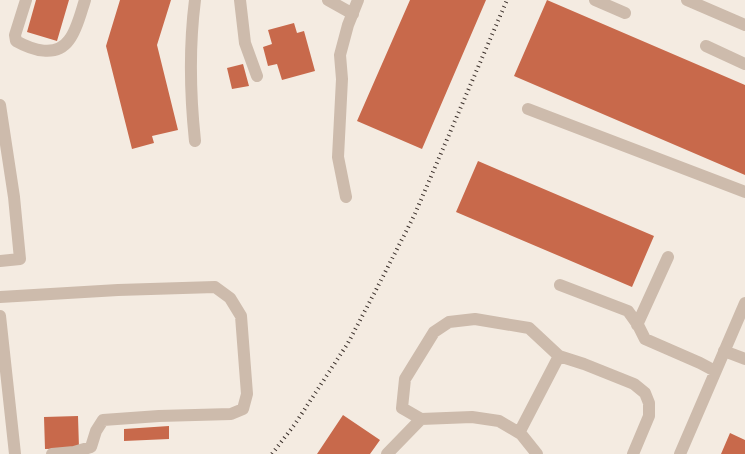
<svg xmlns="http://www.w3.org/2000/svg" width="745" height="454" viewBox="0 0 745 454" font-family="Jost,sans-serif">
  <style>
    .building { fill: #c8694b }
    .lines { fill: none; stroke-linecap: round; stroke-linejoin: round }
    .minor { stroke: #cdbbac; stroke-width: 12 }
    .rail { stroke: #3b302b; stroke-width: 4; stroke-dasharray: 1 4; stroke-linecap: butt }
  </style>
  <rect width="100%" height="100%" fill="#f4ebe1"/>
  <path class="building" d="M36,0H69L57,41L27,32Z
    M120,0H171L157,45L178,130L152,136L154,143L132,149L106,46Z
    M410,0H486L422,149L357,121Z
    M547,0L745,85V175L514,76Z
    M294,23L297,33L304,31L315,71L282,80L277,64L268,66L263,47L272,44L268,30Z
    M243,64L249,86L232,89L227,68Z
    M478,161L654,236L632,287L456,212Z
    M343,415L380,440L370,454H317Z
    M78,416L79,448L45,449L44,417Z
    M169,426V439L124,441V429Z
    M730,433L745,440V454H721Z"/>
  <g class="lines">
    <path class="minor" d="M26,0L15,35L16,41C32,50 56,58 69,40C77,30 81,12 85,0
      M195,0C189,47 190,94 195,141
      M240,0L245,43L257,76
      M328,0L353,14
      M595,0L625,13
      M687,0L745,25
      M706,46L745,64
      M0,105L14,197L20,259L0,261
      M528,109L745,192
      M346,197L338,157L342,79L340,55L348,25L358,0
      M560,285L628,311L638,325L645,339L700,363L715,371
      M0,297L118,290L215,287L230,298L241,316L247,394L243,409L231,414L159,416L103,420L96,431L91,447L74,452L52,454
      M0,316L15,454
      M637,325L668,257
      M724,351L745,359
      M519,433L559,356
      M387,454L421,419
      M537,454L521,434L499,421L472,417L421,419L402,408L405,379L434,332L449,322L475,319L529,328L559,356L584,364L634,384L645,393L649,403V416L633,454
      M680,454L745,303"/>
    <path class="rail" d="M272,454L295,424L348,343L377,288L414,216L507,0"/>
  </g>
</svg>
